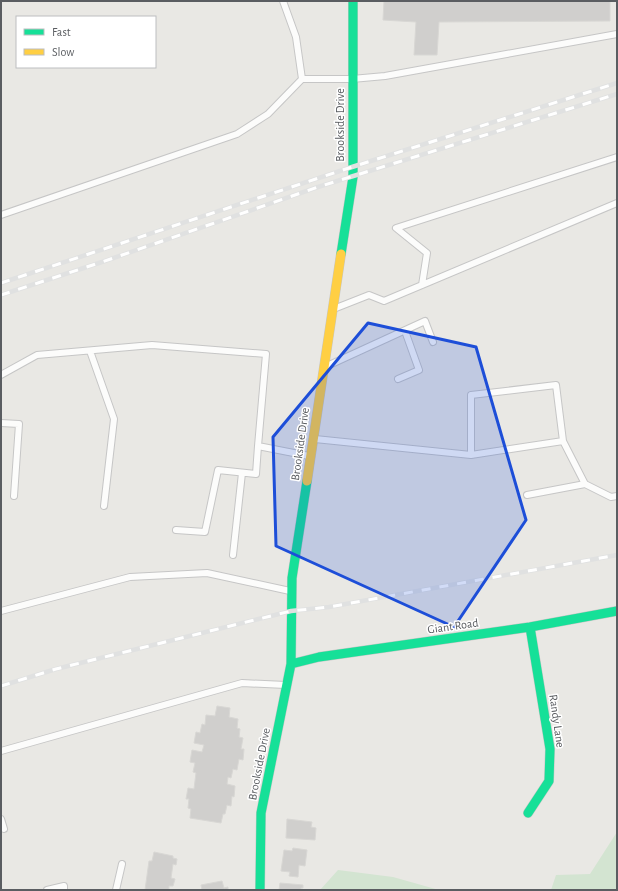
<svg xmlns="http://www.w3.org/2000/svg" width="618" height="891" viewBox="0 0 618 891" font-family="'Alegreya Sans',sans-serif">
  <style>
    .green { fill: #d3e4d1 }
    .building { fill: #d0cfcd; stroke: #d8d7d4 }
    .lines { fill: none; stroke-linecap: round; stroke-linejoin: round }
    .lane-casing { stroke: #c6c6c6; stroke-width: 8 }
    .fast-casing { stroke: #c6c6c5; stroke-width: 10 }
    .slow-casing { stroke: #c6c6c5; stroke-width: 10 }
    .lane { stroke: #fcfcfb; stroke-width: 6 }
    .fast { stroke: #16e098; stroke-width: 9 }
    .slow { stroke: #ffcf43; stroke-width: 9 }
    .rail-casing { stroke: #e0e1e1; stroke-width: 4.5 }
    .rail { stroke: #fff; stroke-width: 3; stroke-dasharray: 9; stroke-linecap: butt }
    .marked { fill: #1d4ed8; fill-opacity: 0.2; stroke: #1d4ed8; stroke-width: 3; stroke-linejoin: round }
    .labels { text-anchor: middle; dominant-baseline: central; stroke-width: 3; stroke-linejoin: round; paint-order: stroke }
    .street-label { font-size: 12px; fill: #5a5d61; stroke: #fff }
  </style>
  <rect width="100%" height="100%" fill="#e9e8e4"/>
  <path class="green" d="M617,832V890H551L556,875L590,874Z
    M338,870L393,877L439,890H320Z"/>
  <path class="building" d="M384,1H610V21L439,22L437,55H414L416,22L383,20Z
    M217,706L230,708L229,717L238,719L237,728L240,729L239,737L243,738L241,749H244L243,760L239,759L237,770L233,769L231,778L228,777L227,784L235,786L234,797L232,796L231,806L227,805L225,814H223L221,823L190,818L191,809L188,808L189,799H186L188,788L194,789L196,773L193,772L195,763L190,762L192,750L202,752L204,745L194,743L196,732L200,733L202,724L205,725L206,715L215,716Z
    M287,819L312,822L311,827L316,828L315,840L286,838Z
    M293,848L307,850L305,866L299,865L298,877L289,876L290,872L281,871L284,850L292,851Z
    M154,852L173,856V858L177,859L176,865L173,864L171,878L175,879L173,886H169V890H145L149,861H152Z
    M222,881L224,888L228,887V890H202L201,885Z
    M280,883L303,885V888H301V890H279Z"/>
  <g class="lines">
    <defs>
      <path id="lane" d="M283,1L296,37L302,79
        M1,215L237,134L268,114L302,79H352L385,76L617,34
        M422,285L427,253L396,228L617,157
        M336,308L369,295L384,301L617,203
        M90,351L114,419L104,506
        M327,366L425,321L433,342
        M1,375L37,355L152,345L266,354L258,446
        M398,379L419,370L405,331
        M1,423L19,424L14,496
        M315,439L471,455L563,441L585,484L611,497L617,496
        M471,455V395L556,385L563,441
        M527,495L585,484
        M176,530L205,532L218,470L256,474L258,446L309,456
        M233,555L242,473
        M1,611L130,577L207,573L290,591
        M1,751L242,683L286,685
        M1,819L4,829
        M47,890L64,886V890
        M116,890L122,864"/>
      <path id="fast" d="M341,254L353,177V1
        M291,664L319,657L530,627L617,611
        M528,813L549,781L550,749L530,627
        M260,890L261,813L291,664L292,578L307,481"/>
      <path id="slow" d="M307,481L341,254"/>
    </defs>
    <use href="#lane" class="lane-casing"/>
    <use href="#fast" class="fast-casing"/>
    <use href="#slow" class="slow-casing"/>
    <use href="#lane" class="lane"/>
    <use href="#fast" class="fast"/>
    <use href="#slow" class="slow"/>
    <defs>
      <path id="rail" d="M1,283L352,167L617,83
        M1,295L102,262L318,187L617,94
        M1,686L56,669L291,611L329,607L617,555"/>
    </defs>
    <use href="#rail" class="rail-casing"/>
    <use href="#rail" class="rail"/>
  </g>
  <path class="marked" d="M368,323L476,347L526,520L454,627L276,546L273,437Z"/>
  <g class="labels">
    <g class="street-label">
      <text transform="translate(340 125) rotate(-90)">Brookside Drive</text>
      <text transform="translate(300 444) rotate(-82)">Brookside Drive</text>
      <text transform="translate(453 626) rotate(-8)">Giant Road</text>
      <text transform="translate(557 721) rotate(82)">Randy Lane</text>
      <text transform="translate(259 764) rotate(-79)">Brookside Drive</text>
    </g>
  </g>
  <rect width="618" height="891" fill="none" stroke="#5a5d61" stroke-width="4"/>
  <rect x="16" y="16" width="140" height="52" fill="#ffffff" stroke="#bdbec0"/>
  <rect x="24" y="29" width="20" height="6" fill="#16e098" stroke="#bdbec0"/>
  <text x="52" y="36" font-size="12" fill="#5a5d61">Fast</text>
  <rect x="24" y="49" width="20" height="6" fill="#ffcf43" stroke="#bdbec0"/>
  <text x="52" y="56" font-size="12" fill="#5a5d61">Slow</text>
</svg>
